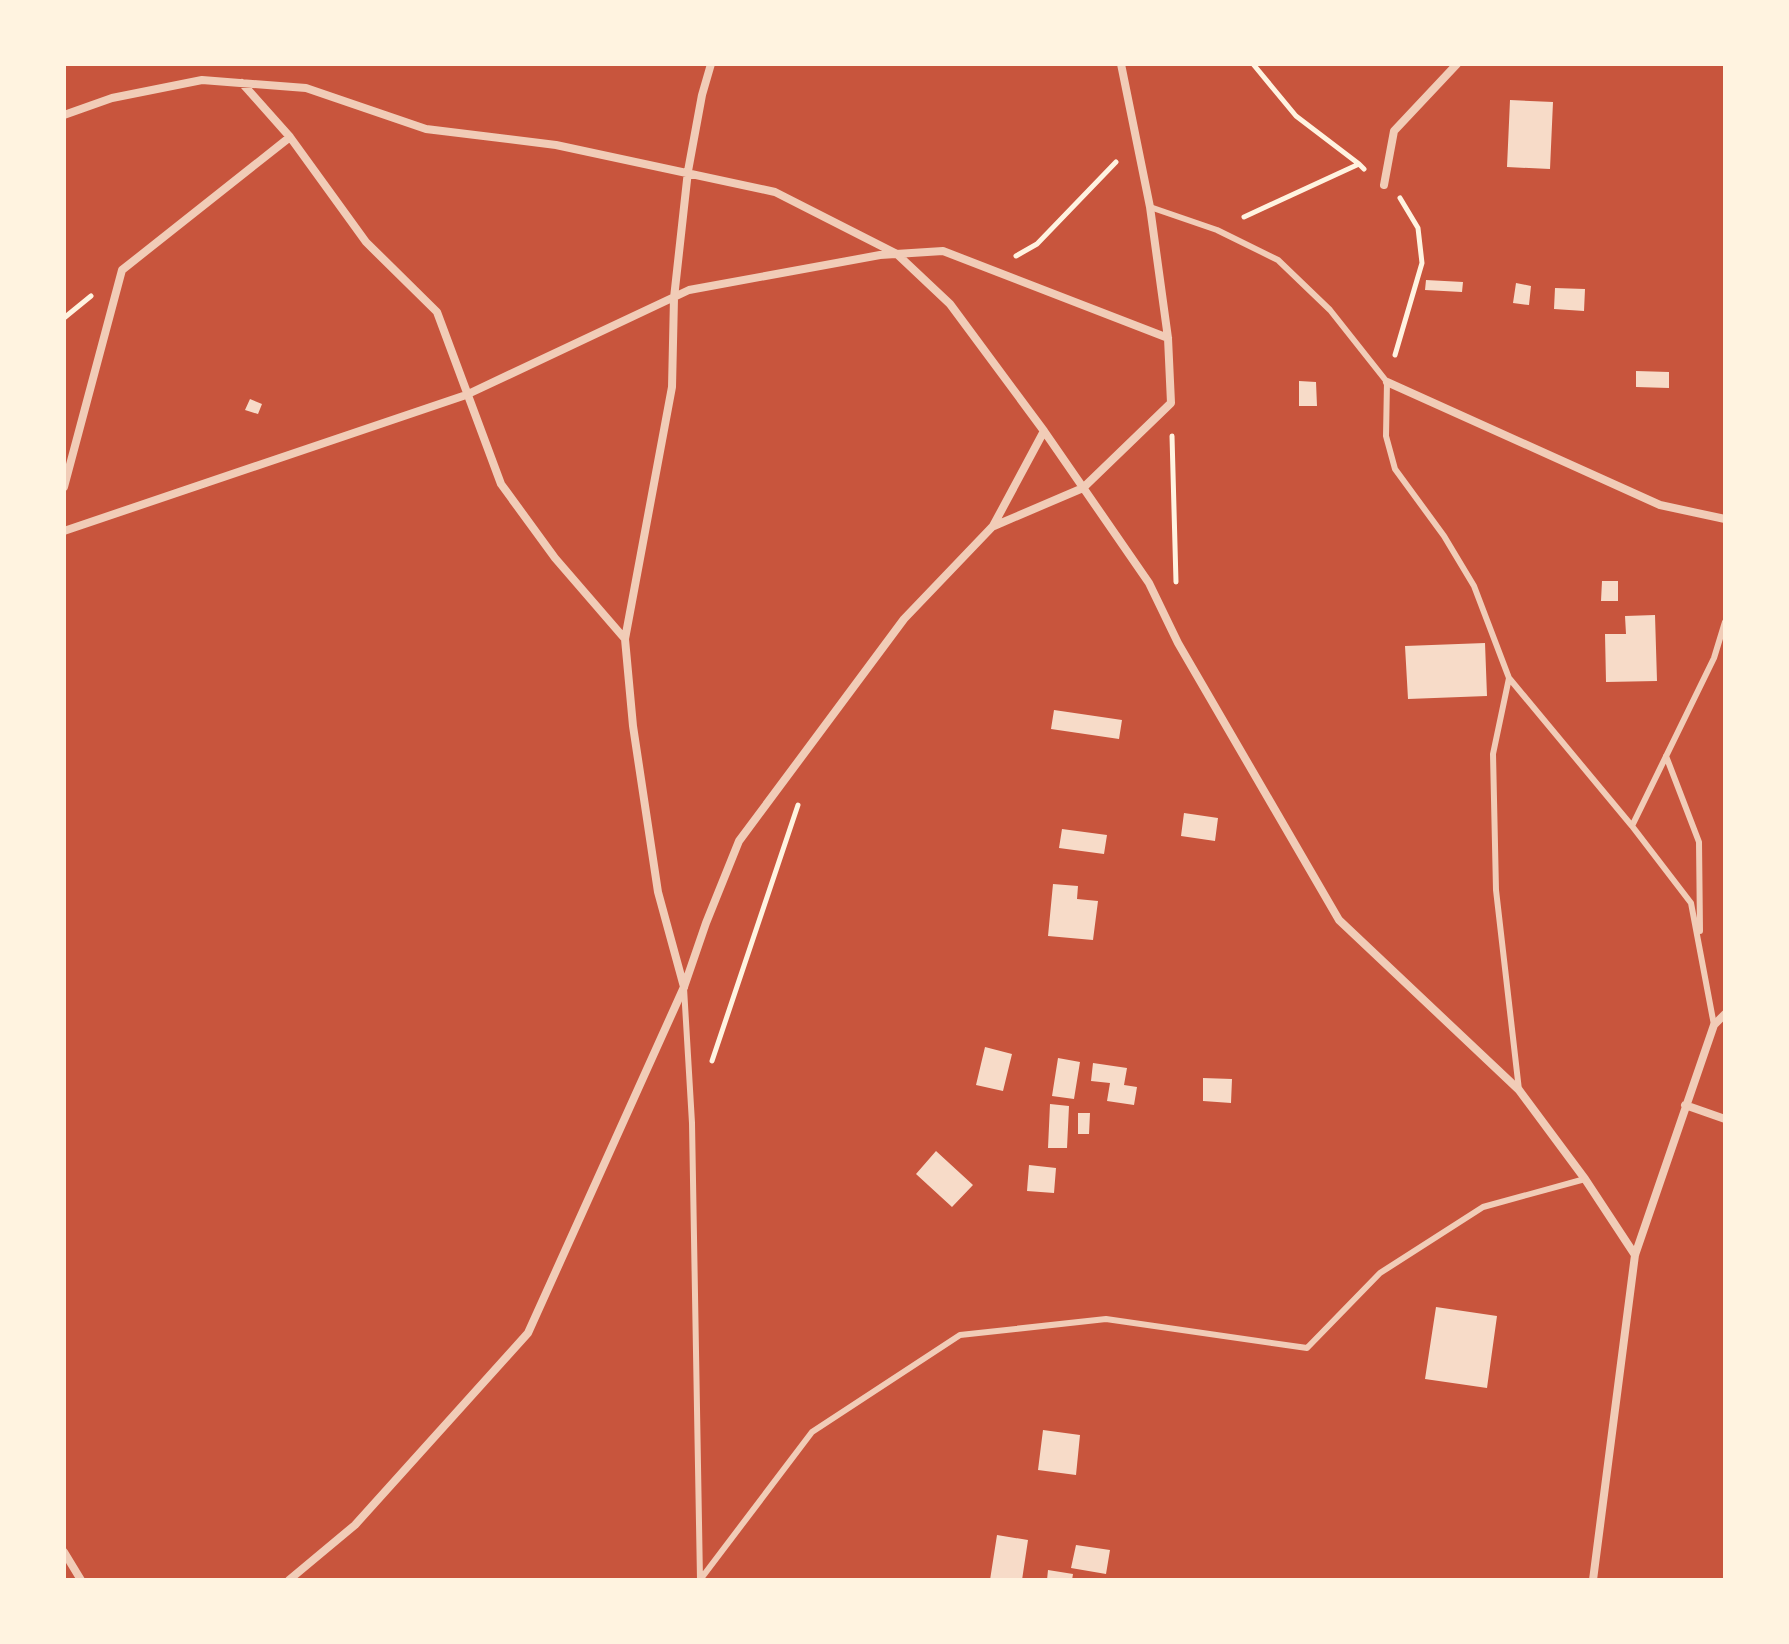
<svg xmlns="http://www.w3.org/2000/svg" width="1789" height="1644" viewBox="0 0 1789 1644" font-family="'Alegreya Sans',sans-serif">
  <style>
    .building { fill: #f7dbc8 }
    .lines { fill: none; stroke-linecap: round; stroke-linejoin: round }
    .path { stroke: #fff3e0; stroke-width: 5 }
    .service { stroke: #f1ccb7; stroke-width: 6 }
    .minor { stroke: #f1ccb7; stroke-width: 8 }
  </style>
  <rect width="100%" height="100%" fill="#c8553d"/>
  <path class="building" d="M1510,100L1553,102L1550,169L1507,167Z
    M1426,280L1463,282L1462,292L1425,290Z
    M1516,283L1531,286L1529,305L1513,303Z
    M1555,288L1585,289L1584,311L1554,309Z
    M1636,371L1669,372V388L1636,387Z
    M1299,381L1316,382L1317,406H1299Z
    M250,399L262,404L258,414L245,410Z
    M1602,581H1618V601H1601Z
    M1655,615L1657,681L1606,682L1605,634H1626L1625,616Z
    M1485,643L1487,696L1408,699L1405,646Z
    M1054,710L1122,720L1119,739L1051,729Z
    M1184,813L1218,818L1215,841L1181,836Z
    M1062,829L1107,835L1104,854L1059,848Z
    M1053,884L1078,886L1077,899L1098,901L1093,940L1048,936Z
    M985,1047L1012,1054L1003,1091L976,1085Z
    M1058,1058L1080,1062L1074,1099L1052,1096Z
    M1093,1063L1127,1068L1124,1085L1137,1087L1134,1105L1107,1101L1110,1083L1091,1081Z
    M1203,1078L1232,1079L1231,1103L1203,1101Z
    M1050,1104L1069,1106L1067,1148H1048Z
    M1078,1113H1090L1089,1134H1078Z
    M936,1151L973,1185L952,1207L916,1174Z
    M1029,1165L1056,1168L1054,1193L1027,1191Z
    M1436,1307L1497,1316L1487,1388L1425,1379Z
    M1043,1430L1080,1435L1076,1475L1038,1470Z
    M997,1535L1028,1540L1022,1580H990Z
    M1076,1545L1110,1550L1106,1574L1071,1568Z
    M1048,1570L1073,1574L1072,1580H1047Z"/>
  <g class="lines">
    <path class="path" d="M1253,64L1296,116L1359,164
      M1244,217L1359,164L1364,169
      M1016,256L1037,244L1116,162
      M64,318L91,296
      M1395,355L1422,263L1418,228L1400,198
      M1172,436L1176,582
      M712,1061L798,805"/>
    <path class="service" d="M1150,207L1217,230L1278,260L1330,310L1387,382L1386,436L1395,469L1444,536L1474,586L1509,678L1632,826L1691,903L1714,1025
      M1509,678L1493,754L1496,890L1519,1090
      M1666,756L1699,842L1700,931
      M1632,826L1714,658L1725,622
      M684,988L692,1123L700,1580
      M700,1580L812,1432L960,1335L1106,1319L1307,1348L1380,1273L1483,1207L1585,1179"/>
    <path class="minor" d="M242,83L290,137
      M64,115L112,98L202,80L306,88L426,129L556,145L775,192L897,254L950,304L1044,431L1149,583L1178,643L1339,920L1519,1090L1585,1179L1635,1255
      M1384,185L1394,131L1457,64
      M1387,382L1660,505L1725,519
      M64,487L122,270L290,137L366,242L437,312L501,484L555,558L625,639L633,726L658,892L684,987
      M994,526L1083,488L1171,403L1168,338L1150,207L1121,64
      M64,531L466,395L689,290L880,255L943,251L1168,338
      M625,639L672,387L674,298L688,171L702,95L711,64
      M1685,1105L1725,1119
      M64,1552L81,1580
      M289,1580L355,1525L528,1333L684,987L706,923L739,841L904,619L993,526L1044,431
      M1593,1580L1635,1255L1714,1025L1725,1014"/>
  </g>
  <rect width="1789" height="1644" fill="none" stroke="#fff3e0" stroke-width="132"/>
</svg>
